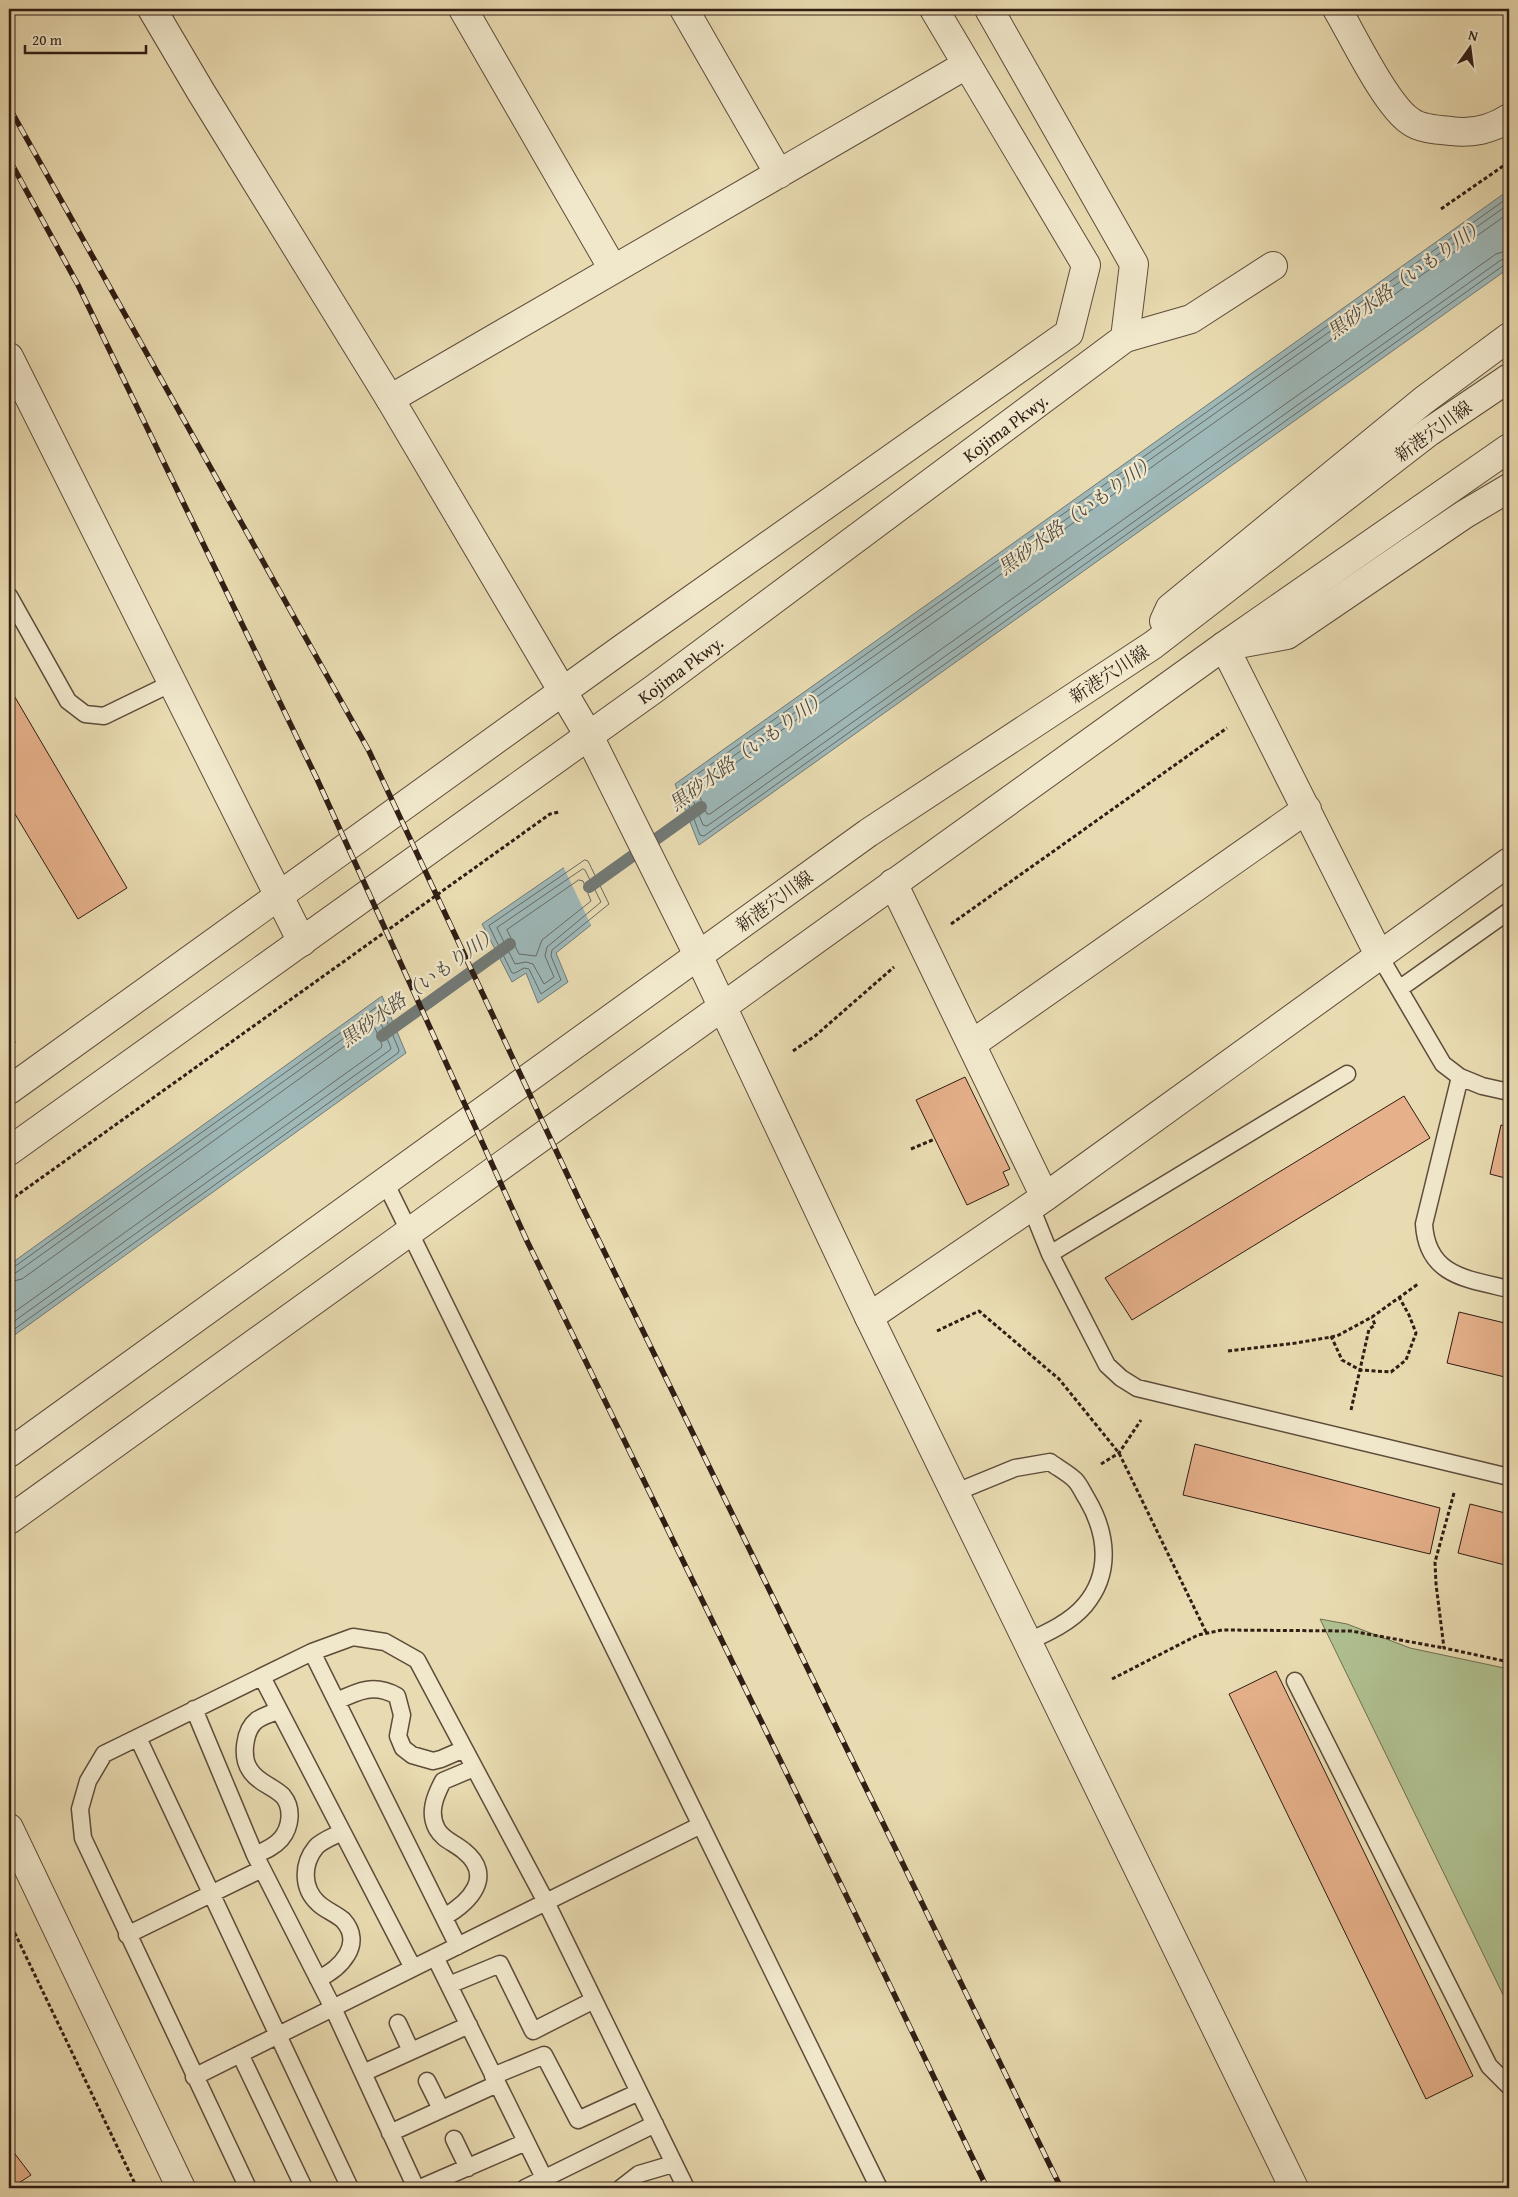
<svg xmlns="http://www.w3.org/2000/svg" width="1518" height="2197" viewBox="0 0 1518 2197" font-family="'Gentium Book Plus','Noto Serif JP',serif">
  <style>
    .green { fill: #b0c191; stroke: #706f52 }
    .water { fill: #9eb8b8; stroke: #727a76 }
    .pier { fill: #e9dbb1 }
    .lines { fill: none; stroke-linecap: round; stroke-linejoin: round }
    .shore { stroke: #676a66; stroke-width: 1 }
    .stream { stroke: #727a76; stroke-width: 12 }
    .building { fill: #e5b08a; stroke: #301d14 }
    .service-casing { stroke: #5e4c3b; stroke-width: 19 }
    .minor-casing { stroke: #5e4c3b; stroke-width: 30 }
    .tertiary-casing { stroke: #5e4c3b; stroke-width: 30 }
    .path { stroke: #301d14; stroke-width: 3; stroke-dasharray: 4 2.5; stroke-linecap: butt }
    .service { stroke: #f1e8cc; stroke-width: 16 }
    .minor { stroke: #f1e8cc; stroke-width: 28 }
    .tertiary { stroke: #f1e8cc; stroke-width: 28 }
    .rail-casing { stroke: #301d14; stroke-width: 5.5 }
    .rail { stroke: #f1e8cc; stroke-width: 4; stroke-dasharray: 11; stroke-linecap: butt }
    .labels { text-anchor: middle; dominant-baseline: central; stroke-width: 4.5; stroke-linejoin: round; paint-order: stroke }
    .street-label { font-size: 18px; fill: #301d14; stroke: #f1e8cc }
    .water-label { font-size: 19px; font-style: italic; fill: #514c45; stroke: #f1e8cc }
  </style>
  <rect width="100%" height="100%" fill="#e9dbb1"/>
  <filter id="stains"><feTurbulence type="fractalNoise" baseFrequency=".004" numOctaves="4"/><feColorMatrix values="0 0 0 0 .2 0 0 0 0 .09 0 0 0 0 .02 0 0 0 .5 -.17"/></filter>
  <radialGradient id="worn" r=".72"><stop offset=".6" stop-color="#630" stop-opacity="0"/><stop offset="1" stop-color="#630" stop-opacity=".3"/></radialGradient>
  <path class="green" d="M1320,1619L1347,1624L1410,1648L1509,1669V2007Z"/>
  <path class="water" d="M1509,190V268L699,845L675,784Z
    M588,851L616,905L556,953L568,982L538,1003L526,973L512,982L482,924Z
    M382,996L406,1053L9,1339V1265Z"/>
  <path class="pier" d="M588,848L591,850L618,905L592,927L563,866Z"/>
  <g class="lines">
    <path class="shore" d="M1509,197L682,785V787L700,835L704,836L1504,265L1509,264
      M1509,204L690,787L689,790L703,825L707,826L1501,260L1509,258
      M1509,213L699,789L698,792L707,814H710L1496,254L1509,250
      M585,860L588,861L609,904L552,950L551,956L561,980L541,994L529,969L524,968L515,973H512L489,926Z
      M583,869L585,870L601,902L547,947L545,956L554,977L544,984L533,964L526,962L515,964L497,928Z
      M579,880L583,881L591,901L542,940L536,956L519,954L507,930Z
      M9,1268L14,1267L378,1006L381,1007L399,1050L398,1053L9,1333
      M9,1275L17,1272L375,1016H378L391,1048L390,1050L9,1325
      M9,1282L22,1279L371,1027L375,1028L382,1045L381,1048L9,1316"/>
    <path class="stream" d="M589,887L701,807
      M382,1036L510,944"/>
  </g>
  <path class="building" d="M9,687L127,888L78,919L9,804Z
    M965,1077L1010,1169L1003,1172L1009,1185L967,1205L916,1100Z
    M1404,1096L1430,1138L1132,1320L1105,1278Z
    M1501,1125L1509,1127V1179L1490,1174Z
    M1459,1312L1509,1324V1378L1447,1363Z
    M1195,1444L1440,1508L1430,1554L1183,1495Z
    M1470,1504L1509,1514V1566L1458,1553Z
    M1276,1671L1473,2076L1426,2099L1229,1694Z
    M9,2146L31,2175L11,2188H9Z"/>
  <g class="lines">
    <defs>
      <path id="service" d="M9,596L68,701L85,714L104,716L172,683
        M1379,955L1443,1064L1460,1077L1482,1086L1509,1092
        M1399,989L1509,911
        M1460,1077L1424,1224C1427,1276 1467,1279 1509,1289
        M385,1182L879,2188
        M1031,1207L1050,1254L1107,1365L1121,1378L1137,1388L1509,1477
        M1050,1254L1347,1074
        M954,1493L1015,1468L1050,1462C1058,1468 1068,1473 1075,1480C1080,1485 1083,1493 1087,1499C1107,1533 1112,1573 1085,1605C1071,1622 1047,1633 1027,1642
        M312,1652L458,1946
        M262,1677L413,1968
        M1295,1681L1489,2066L1509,2086
        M337,1701C358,1691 374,1683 397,1696L402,1715L398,1736L403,1748L412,1755L433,1761L441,1759L464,1749
        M194,1709L255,1855L333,2008L416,2188
        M138,1738L350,2188
        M255,1855C264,1851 274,1847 281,1839C291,1827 293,1808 283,1796C273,1786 258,1783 250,1770C241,1757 244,1730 257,1720C263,1716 271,1714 278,1710
        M444,1917C470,1902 495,1876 464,1851C455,1843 443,1840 437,1829C428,1813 435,1796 443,1781L474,1768
        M127,1935L262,1869
        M435,1957L549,2188
        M318,1979C340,1969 365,1944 343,1920C335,1913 325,1910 318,1903C302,1888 302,1864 316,1847C321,1841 334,1836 342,1832
        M449,1985L500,1964L533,2031L594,2000
        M398,2023L411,2051
        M240,2054L304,2188
        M363,2073L469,2025
        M493,2076L544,2055L578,2120L639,2092
        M194,2077L701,1825
        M427,2081L441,2109
        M390,2133L497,2084
        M454,2139L468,2168
        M248,2188L83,1838L80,1809L88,1781L104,1754L312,1652L353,1637L385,1642L417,1660L546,1902L686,2188
        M420,2188L526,2142
        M525,2188L655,2124
        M621,2188L639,2174L673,2164"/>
      <path id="minor" d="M463,9L613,269
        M684,9L779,174
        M1125,338L1191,319L1273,266
        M390,399L966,65
        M1224,646L1379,955
        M893,883L1045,1197
        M972,1044L1307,809
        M869,1317L1045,1197L1509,862"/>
      <g id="tertiary">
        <path d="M152,9L201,92L390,399L589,736L698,955L869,1317L1294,2188"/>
        <path d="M1337,9C1353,36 1386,105 1410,121C1420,129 1439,130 1451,131C1471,134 1492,129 1509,118"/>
        <path d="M9,357L302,942"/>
        <path d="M1164,621L1170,608L1424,400L1509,337"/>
        <path d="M1233,645L1287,635L1465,514L1509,488"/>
        <path d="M9,1090L623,648L1069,333L1086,265L934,9"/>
        <path id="s1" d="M9,1151L654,689L1125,338L1134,264L989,9"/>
        <path d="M9,1453L868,833L1153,645L1429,432L1509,378"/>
        <path d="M9,1520L1224,646L1509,448"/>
        <path d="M9,1828L181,2188"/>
      </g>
    </defs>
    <use href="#service" class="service-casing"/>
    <use href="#minor" class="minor-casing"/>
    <use href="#tertiary" class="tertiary-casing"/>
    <path class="path" d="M1441,209L1509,162
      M951,924L1227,728
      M9,1034L15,1044
      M793,1051L815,1036L894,967
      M911,1149L935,1139
      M9,1201L550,814L559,812
      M937,1331L979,1311L1059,1379L1119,1453L1207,1634
      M1331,1336L1342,1360L1360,1370L1391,1372L1406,1360L1416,1333L1409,1315L1399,1297
      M1228,1351L1296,1343L1337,1336L1372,1317L1418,1284
      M1351,1410L1369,1329L1375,1325L1372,1317
      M1101,1464L1119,1453L1141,1420
      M1454,1493L1435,1562L1436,1584L1444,1648L1509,1662
      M1112,1679L1198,1635L1222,1630L1351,1631L1444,1648
      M9,1921L137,2188"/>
    <use href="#service" class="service"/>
    <use href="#minor" class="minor"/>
    <use href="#tertiary" class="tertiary"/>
    <defs>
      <path id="rail" d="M9,107L369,751L582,1206L1061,2188
        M9,159L78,285L317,779L527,1241L883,1971L987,2188"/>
    </defs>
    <use href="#rail" class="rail-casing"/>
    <use href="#rail" class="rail"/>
  </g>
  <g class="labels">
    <g class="street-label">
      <text stroke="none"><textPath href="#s1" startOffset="1231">Kojima Pkwy.</textPath></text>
      <text transform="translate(1433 431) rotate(-36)">新港穴川線</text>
      <text stroke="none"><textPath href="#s1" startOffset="826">Kojima Pkwy.</textPath></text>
      <text transform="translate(1109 674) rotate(-33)">新港穴川線</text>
      <text transform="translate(774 901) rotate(-36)">新港穴川線</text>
    </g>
    <g class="water-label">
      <text transform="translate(1406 278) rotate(-36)">黒砂水路（いもり川）</text>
      <text transform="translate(1077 514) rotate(-36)">黒砂水路（いもり川）</text>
      <text transform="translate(748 750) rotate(-36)">黒砂水路（いもり川）</text>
      <text transform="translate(419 986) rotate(-36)">黒砂水路（いもり川）</text>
    </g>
  </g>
  <rect width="1518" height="2197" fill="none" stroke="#e9dbb1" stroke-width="30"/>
  <rect x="10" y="10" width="1498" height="2177" fill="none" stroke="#301d14" stroke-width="2.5"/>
  <rect x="15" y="15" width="1488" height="2167" fill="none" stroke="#301d14"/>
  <g transform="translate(1470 48) rotate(14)" stroke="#f1e8cc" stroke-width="4" paint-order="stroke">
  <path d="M0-4L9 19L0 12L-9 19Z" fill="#301d14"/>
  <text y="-8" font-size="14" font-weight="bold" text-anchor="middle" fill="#301d14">N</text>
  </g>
  <path d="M25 45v8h121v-8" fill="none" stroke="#301d14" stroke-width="2.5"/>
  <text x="32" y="45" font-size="15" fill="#301d14" stroke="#f1e8cc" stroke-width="4" paint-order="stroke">20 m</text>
  <rect width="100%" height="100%" filter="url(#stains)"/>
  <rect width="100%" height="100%" fill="url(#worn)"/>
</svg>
